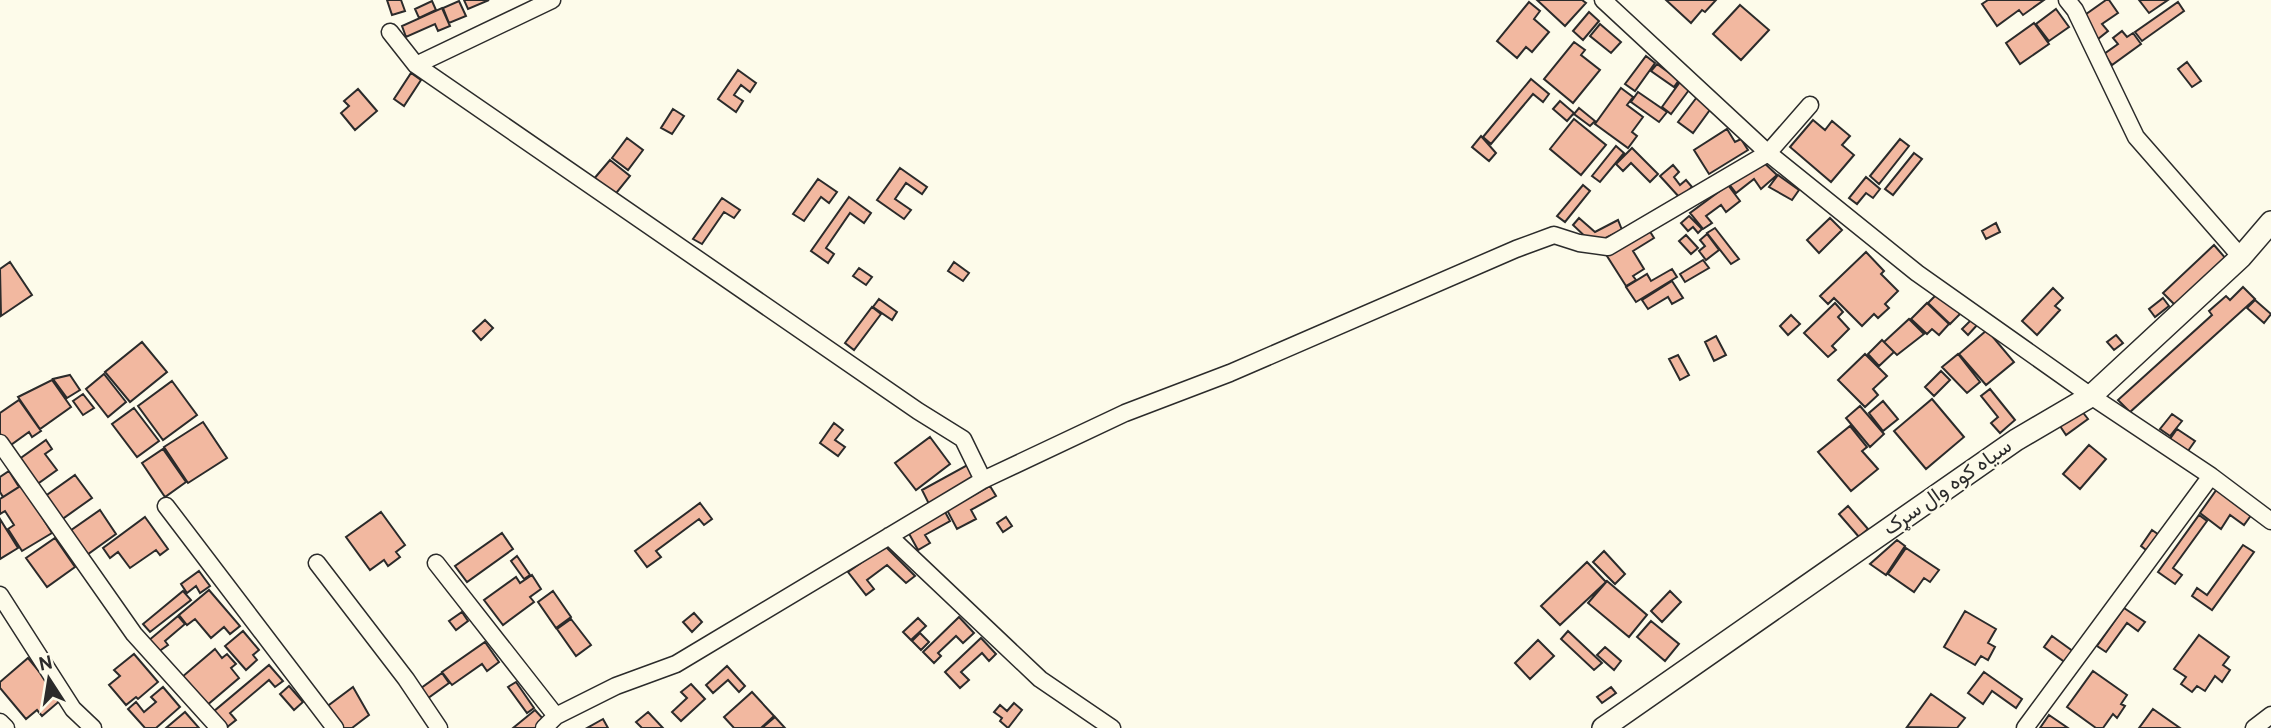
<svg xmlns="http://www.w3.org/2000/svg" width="2271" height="728" viewBox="0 0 2271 728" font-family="Overpass,Vazirmatn,sans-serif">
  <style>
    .building { fill: #f2b8a0; stroke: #2b2b2b; stroke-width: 2 }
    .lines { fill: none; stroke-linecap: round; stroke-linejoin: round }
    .street-casing { stroke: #2b2b2b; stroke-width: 19 }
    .secondary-casing { stroke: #2b2b2b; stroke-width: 24 }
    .street { stroke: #fdfbea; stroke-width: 16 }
    .secondary { stroke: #fdfbea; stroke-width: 21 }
    .labels { text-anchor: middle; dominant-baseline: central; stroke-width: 5; stroke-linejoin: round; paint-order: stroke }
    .street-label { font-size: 21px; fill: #2b2b2b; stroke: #fdfbea }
  </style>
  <rect width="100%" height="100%" fill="#fdfbea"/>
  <path class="building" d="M387,0H401L405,11L392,15Z
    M464,0H489L468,9Z
    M1537,0H1582L1586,3L1565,26Z
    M1666,0H1716L1705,12L1702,10L1691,23Z
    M1988,0H2044L2023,15L2019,10L1997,26L1982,4Z
    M2106,0H2109L2118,13L2102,24L2108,31L2098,39L2082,17Z
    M2139,0H2168L2149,13Z
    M432,1L436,10L419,18L415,9Z
    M459,1L466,16L449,23L443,8Z
    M1529,2L1540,11L1534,19L1549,32L1532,52L1526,47L1517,58L1497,41Z
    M2178,2L2184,11L2142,41L2135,32Z
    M1740,5L1769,30L1741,60L1713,34Z
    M442,8L450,26L438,31L435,24L406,37L402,26Z
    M2056,9L2069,27L2049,41L2036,24Z
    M1589,12L1599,21L1583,40L1573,31Z
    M2034,23L2049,44L2020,64L2006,43Z
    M1600,24L1621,42L1611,53L1590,36Z
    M2122,31L2127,37L2133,33L2141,44L2112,65L2104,54L2118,44L2113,38Z
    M1574,42L1585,50L1581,55L1600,70L1573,103L1544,79Z
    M1646,56L1655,63L1635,91L1625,84Z
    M2187,62L2201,81L2192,87L2178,69Z
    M1657,64L1679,80L1674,87L1651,71Z
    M738,70L756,83L750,92L741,85L734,95L743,101L736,112L718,99Z
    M411,73L421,80L404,106L394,99Z
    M1531,79L1549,94L1543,102L1533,94L1491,144L1483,137Z
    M1680,82L1689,90L1671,114L1662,107Z
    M1621,88L1633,97L1627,105L1643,117L1632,132L1637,136L1628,148L1595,124Z
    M358,89L377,111L355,130L341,113L349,106L344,101Z
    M1638,92L1667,112L1659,122L1631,102Z
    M1697,97L1712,107L1693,133L1678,122Z
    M1560,101L1574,113L1567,121L1553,109Z
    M1579,108L1595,121L1590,126L1574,114Z
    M673,109L684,116L672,134L661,128Z
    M1574,119L1606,145L1581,175L1550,149Z
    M1813,120L1825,130L1832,121L1850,136L1842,145L1854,155L1831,182L1790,147Z
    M1727,129L1735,142L1741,139L1748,150L1709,174L1694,150Z
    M1481,136L1496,153L1489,161L1472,147Z
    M627,138L643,150L628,170L612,158Z
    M1900,139L1909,146L1879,184L1870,176Z
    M1616,146L1624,153L1600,182L1592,176Z
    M1632,148L1658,174L1650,182L1631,163L1623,171L1616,164Z
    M1914,153L1922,159L1893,195L1885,189Z
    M1760,159L1777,175L1761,189L1754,179L1736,193L1729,184Z
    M610,160L630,176L613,197L593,180Z
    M1673,165L1679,172L1674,177L1680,185L1686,180L1692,187L1680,198L1660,176Z
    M900,168L927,187L922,194L906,183L895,199L911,210L904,219L877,200Z
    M1778,175L1799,190L1792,200L1769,187Z
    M1866,177L1880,189L1873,198L1866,193L1857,204L1849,198Z
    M818,179L837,192L829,203L821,197L804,221L793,214Z
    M1583,185L1590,191L1565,222L1557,216Z
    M1728,185L1740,201L1726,212L1721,205L1706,216L1712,223L1703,229L1690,213Z
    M849,197L871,213L864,223L850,213L826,248L834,254L828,263L811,251Z
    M722,198L740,210L734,218L724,212L702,244L693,239Z
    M1689,216L1702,229L1698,233L1693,227L1688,231L1681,223Z
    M1579,218L1595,232L1618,220L1622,230L1593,244L1573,225Z
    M1830,218L1842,230L1819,253L1807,240Z
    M1996,223L2000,232L1986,239L1982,231Z
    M1715,228L1739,259L1731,264L1707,233Z
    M1649,230L1654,238L1633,251L1644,269L1633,276L1636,280L1626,286L1607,256Z
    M1707,234L1719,250L1706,260L1699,251L1705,246L1700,240Z
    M1686,235L1698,248L1691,254L1679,241Z
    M2214,245L2227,260L2177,307L2163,293Z
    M1866,252L1884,271L1881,274L1898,291L1885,304L1889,308L1878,318L1874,314L1862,326L1834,298L1828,304L1820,296Z
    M1703,260L1709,268L1685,282L1680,274Z
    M10,262L32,295L1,316L0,269Z
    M954,262L969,273L963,281L948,271Z
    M859,268L872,277L866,285L853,276Z
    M1672,269L1677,277L1636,302L1626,287L1647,274L1651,281Z
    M1672,281L1683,298L1672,304L1668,297L1648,309L1642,300Z
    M2243,287L2255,299L2130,412L2118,400L2212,315L2209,311L2226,296L2230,300Z
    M2053,288L2063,298L2055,306L2060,310L2037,335L2022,321Z
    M1940,291L1962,312L1950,324L1928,303Z
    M2163,298L2169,306L2155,317L2149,309Z
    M879,299L897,312L892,320L873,307Z
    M2255,300L2271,314L2264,323L2247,308Z
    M1835,303L1843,312L1838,317L1849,329L1832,346L1836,350L1828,357L1804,333Z
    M1927,303L1949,324L1939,335L1932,329L1927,334L1911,319Z
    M872,307L881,314L854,350L845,343Z
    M1791,315L1800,324L1788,335L1780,326Z
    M1909,319L1924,334L1897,355L1884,342Z
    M1972,319L1978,324L1968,335L1962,329Z
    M485,320L493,328L481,340L473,331Z
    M1987,330L2014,362L1986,385L1959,354Z
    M2116,335L2123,343L2114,350L2107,342Z
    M1716,336L1726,355L1714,361L1705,342Z
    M1882,340L1894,352L1879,366L1868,354Z
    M142,342L167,372L130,402L105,372Z
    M1865,354L1887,376L1873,389L1878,395L1865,407L1838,380Z
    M1958,354L1980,382L1967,393L1942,367Z
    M1678,355L1689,375L1680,380L1669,359Z
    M1941,371L1950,380L1934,396L1925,387Z
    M104,374L126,402L108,417L86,389Z
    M70,375L80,390L67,398L53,379Z
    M52,380L71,407L40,429L18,397Z
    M172,381L197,415L163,440L138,406Z
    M1990,389L2015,420L2000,433L1991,423L1998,417L1981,396Z
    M83,394L94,408L83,415L73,401Z
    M1932,399L1964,437L1926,469L1894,431Z
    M19,400L41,431L32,437L29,432L8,447L0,436V413Z
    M1883,401L1898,419L1883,431L1869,413Z
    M1860,406L1884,434L1870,447L1846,418Z
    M134,408L159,441L137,457L112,424Z
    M2081,410L2088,419L2066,435L2060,426Z
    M2172,414L2182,421L2170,436L2160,429Z
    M203,422L227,458L188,483L164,447Z
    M834,423L843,430L835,440L845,447L838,456L820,443Z
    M1850,426L1867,447L1862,451L1878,469L1851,491L1818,452Z
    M2177,429L2195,441L2188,451L2170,439Z
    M930,437L950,464L916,490L895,463Z
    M46,440L52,449L45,454L57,470L36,485L18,460Z
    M2089,445L2106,459L2080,489L2063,474Z
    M163,449L186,482L165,497L142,463Z
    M971,463L979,477L929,504L922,490Z
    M9,471L19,487L3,497L0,492V477Z
    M75,475L92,498L61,520L44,497Z
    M22,485L52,533L22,551L8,529L14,525L5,511L0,514V499Z
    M990,486L996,496L971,510L976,519L957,529L947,510Z
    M2217,489L2252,514L2244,525L2230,515L2221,529L2200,513Z
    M700,503L712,519L704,525L699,519L656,551L661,557L647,567L635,551Z
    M1848,506L1868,529L1859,537L1839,514Z
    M100,510L116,534L84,557L67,533Z
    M944,510L950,521L925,535L930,543L918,550L907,530Z
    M381,512L405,545L396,552L400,557L388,566L384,560L370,570L346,537Z
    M2199,515L2207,521L2173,568L2182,575L2175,584L2158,572Z
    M145,517L168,549L160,555L156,550L130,568L118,552L110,558L103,548Z
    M1006,517L1012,526L1003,532L997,523Z
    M0,519L18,548L0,559Z
    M2152,530L2162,537L2150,553L2141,546Z
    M502,533L513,549L467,582L455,566Z
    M55,538L75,567L47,587L26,558Z
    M1897,540L1905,546L1886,575L1870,564Z
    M2243,545L2254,552L2212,610L2192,596L2197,588L2207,595Z
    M885,546L915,576L906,583L887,565L867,580L874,589L866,595L848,572Z
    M1906,548L1939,570L1930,582L1924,578L1914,592L1888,574Z
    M1604,551L1625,574L1615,584L1593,562Z
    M517,556L530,575L524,579L511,561Z
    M1587,562L1606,582L1560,625L1541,606Z
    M199,571L210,586L200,593L196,586L187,593L181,584Z
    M532,575L541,589L530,597L534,602L503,625L484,600L516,577L520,583Z
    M1607,581L1647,615L1629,637L1588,603Z
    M209,590L240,626L230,634L224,627L211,638L195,619L187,625L179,615Z
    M183,591L191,600L150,632L143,624Z
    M553,591L571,617L556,628L538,602Z
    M1670,591L1681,602L1662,622L1651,611Z
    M2124,608L2145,622L2138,631L2127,623L2106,652L2097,646Z
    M1965,611L1996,629L1988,643L1995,647L1988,660L1981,656L1975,665L1944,647Z
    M462,612L468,621L456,630L449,621Z
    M694,613L702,622L692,632L683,622Z
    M178,616L185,624L165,641L168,645L158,652L148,641Z
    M959,617L974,633L963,643L956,636L938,653L941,656L934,663L923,652Z
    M918,618L926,626L911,640L903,632Z
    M571,619L591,645L576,656L557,629Z
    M1651,621L1679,644L1665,661L1637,637Z
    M243,631L259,650L253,655L257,660L246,670L225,646Z
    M1568,631L1602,663L1594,670L1561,639Z
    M920,633L929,642L921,650L912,641Z
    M2199,635L2229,657L2223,665L2230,670L2222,682L2215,676L2205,691L2197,686L2192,692L2181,684L2186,677L2174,669Z
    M2052,636L2074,652L2066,663L2044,647Z
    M981,638L996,654L989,661L982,653L961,672L969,680L960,688L945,672Z
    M1538,640L1554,656L1530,679L1515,663Z
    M485,642L499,662L487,671L482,664L452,685L442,672Z
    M1605,647L1621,661L1614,670L1597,655Z
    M215,649L222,658L227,654L236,664L231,668L239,678L206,706L182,677Z
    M134,654L158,682L138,699L136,697L126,705L109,685L120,676L114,670Z
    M28,658L62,699L42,716L37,710L26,719L0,688V682Z
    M269,665L283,681L275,687L269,680L230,713L236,720L226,728L213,712Z
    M727,666L745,686L739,692L728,680L713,693L706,685Z
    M2093,671L2127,695L2121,704L2125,706L2117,718L2113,714L2103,728H2096L2067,707Z
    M1984,672L2022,699L2016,708L1992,691L1983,704L1968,693Z
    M442,673L449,683L424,701L417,691Z
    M516,682L534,708L527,713L508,687Z
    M691,684L705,699L681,721L672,712L687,698L681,692Z
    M289,686L303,702L294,710L280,694Z
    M163,687L180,707L156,728H145L128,709L136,702L144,712L156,702L151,697Z
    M353,687L369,715L352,728H340L325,708Z
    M1611,687L1616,693L1602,703L1597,697Z
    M752,692L774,716L761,728H734L724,717Z
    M1931,694L1965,718L1957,728L1907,727Z
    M1014,703L1022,710L1008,728L1000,721L1002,718L994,712L1000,705L1007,711Z
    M2153,709L2180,728H2139Z
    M535,710L546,722L538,728H513Z
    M185,712L199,728H166Z
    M648,712L663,728H642L636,722Z
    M2049,715L2068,728H2040Z
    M775,717L785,728H762Z
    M603,719L608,728H587Z"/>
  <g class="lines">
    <defs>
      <path id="street" d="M1603,0L1768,153L1917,273L2091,396L2211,476L2271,521
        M2067,0L2075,10L2136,137L2241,257
        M390,32L416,65L918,411L963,439L983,480L676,664L616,686L556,716L544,728
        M416,65L552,0
        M0,443L134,634L219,728
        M983,480L1125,413L1230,373L1516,249L1554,235L1579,243L1608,247L1768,153L1810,105
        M166,506L335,728
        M889,536L1040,679L1112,728
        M317,563L406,679L439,728
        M436,563L556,716
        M0,595L73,709L93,728
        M0,722L6,728
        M2025,728L2211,476
        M2254,728L2271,715"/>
      <path id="secondary" d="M1603,728L2016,440L2091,396L2241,257L2271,222"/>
    </defs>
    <use href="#street" class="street-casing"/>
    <use href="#secondary" class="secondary-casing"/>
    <use href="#street" class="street"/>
    <use href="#secondary" class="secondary"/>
  </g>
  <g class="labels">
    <g class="street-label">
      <text transform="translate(1948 488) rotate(-35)">سیاه کوه وال سړک</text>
    </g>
  </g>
  <g transform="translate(49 679) rotate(348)" stroke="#fdfbea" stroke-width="5" paint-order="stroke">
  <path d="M0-5L12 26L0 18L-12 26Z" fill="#2b2b2b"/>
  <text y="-10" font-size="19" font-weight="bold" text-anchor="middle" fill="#2b2b2b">N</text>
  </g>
</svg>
